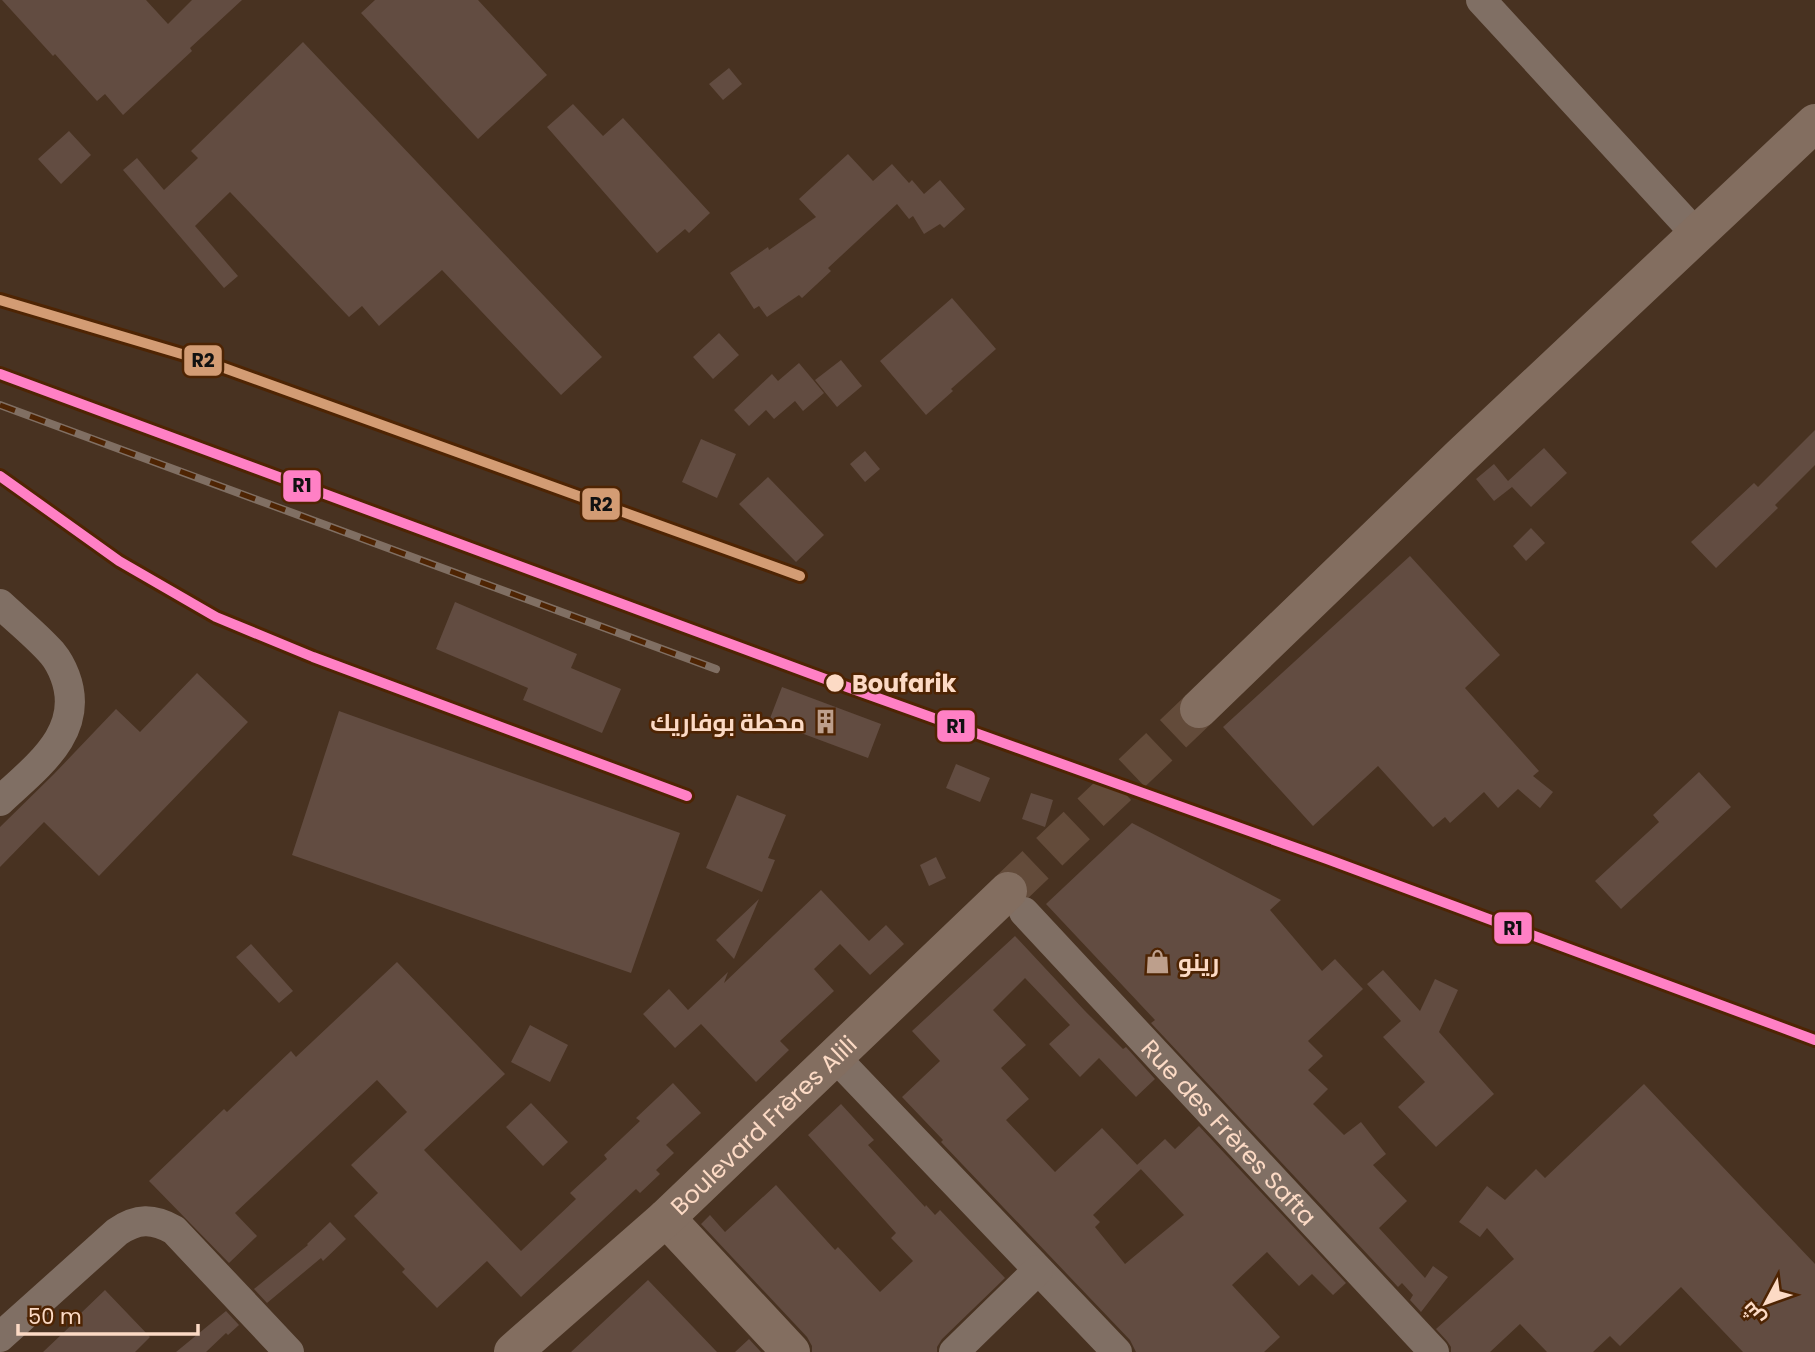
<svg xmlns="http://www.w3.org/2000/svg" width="1815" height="1352" viewBox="0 0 1815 1352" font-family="Poppins,Cairo,sans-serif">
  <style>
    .building { fill: #624c41 }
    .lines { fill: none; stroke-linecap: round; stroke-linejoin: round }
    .major-tunnel { stroke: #634b3a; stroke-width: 38; stroke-dasharray: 38 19; stroke-linecap: butt }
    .minor { stroke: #806f64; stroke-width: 30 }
    .major { stroke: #836e60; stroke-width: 38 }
    .rail-casing { stroke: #806f63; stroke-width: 8 }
    .rail { stroke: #4e2403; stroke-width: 5; stroke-dasharray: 16; stroke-linecap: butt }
    .rail-1-casing { stroke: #4e2403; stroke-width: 16 }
    .rail-2-casing { stroke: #4e2403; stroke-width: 16 }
    .rail-1 { stroke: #ff80c5; stroke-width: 10 }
    .rail-2 { stroke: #d39c74; stroke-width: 10 }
    .stop-dot { fill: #fcdac5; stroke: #4e2403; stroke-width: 2.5 }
    .labels { text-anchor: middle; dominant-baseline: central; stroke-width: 5; stroke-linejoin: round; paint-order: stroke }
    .stop-label { font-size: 24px; font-weight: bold; fill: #fcdac5; stroke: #4e2403; text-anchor: start }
    .poi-label { font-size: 24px; font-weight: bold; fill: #fcdac5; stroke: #4e2403; text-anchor: end }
    .street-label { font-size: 24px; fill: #fcdac5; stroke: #4e2403 }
    .line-badge { stroke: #4e2403; stroke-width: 2.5 }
    .pale-badge-label { font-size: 19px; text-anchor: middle; font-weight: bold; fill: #111 }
  </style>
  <rect width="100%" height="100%" fill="#483221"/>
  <path class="building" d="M2,0H146L168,24L192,0H242L190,48L192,51L123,115L105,94L97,101L55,54L53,56Z
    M375,0H478L547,75L478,139L361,13Z
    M303,42L602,357L561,395L442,270L379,326L362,306L349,317L230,192L195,226L238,276L224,288L123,170L137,158L164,190L198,158L191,151Z
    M729,68L742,84L723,100L709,84Z
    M573,104L603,136L623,118L710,213L689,233L685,229L657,253L547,127Z
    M69,131L91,155L61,184L38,159Z
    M848,154L873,181L892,164L909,183L912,180L924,194L940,180L965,209L944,228L940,224L924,234L913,216L909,219L897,204L828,268L831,271L802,298L799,295L767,317L759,306L754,309L730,273L768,247L769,250L816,217L799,199Z
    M952,298L996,349L951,389L953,391L926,415L880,361Z
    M719,333L739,355L713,379L693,357Z
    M841,360L862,386L837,407L815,380Z
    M799,363L824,393L803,411L795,401L774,419L766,410L749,426L734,410L772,374L778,381Z
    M1815,430V465L1775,505L1778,508L1716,568L1691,542L1754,483L1758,487Z
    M701,439L736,454L717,498L682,482Z
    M1544,448L1567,473L1531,507L1512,487L1494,501L1476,479L1494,464L1508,481Z
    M865,451L880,469L865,482L850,464Z
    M768,477L824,535L796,562L739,504Z
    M1531,528L1545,543L1526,561L1513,546Z
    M1410,556L1500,655L1465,688L1539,771L1533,776L1553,792L1540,808L1518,789L1498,808L1484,792L1450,823L1445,817L1433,827L1378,766L1313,826L1223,727Z
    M455,602L577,654L571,668L621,689L602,733L523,700L528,688L436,649Z
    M197,673L248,722L99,876L44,822L0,867V827L54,774L116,709L140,732Z
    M782,687L881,724L868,758L769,721Z
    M339,711L680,833L631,973L292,855Z
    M956,764L990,778L980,802L946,788Z
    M1699,772L1731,807L1621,909L1595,881L1659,822L1653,815Z
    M1031,793L1053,800L1045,827L1022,819Z
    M737,795L786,815L768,858L775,860L762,892L706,868Z
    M1132,823L1281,900L1270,910L1322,971L1335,959L1363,989L1308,1041L1323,1056L1308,1070L1328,1089L1313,1104L1344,1135L1361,1122L1386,1154L1373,1165L1407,1201L1379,1228L1425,1278L1433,1266L1448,1277L1421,1312L1410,1300L1413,1295L1402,1283L1398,1287L1151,1023L1155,1020L1046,904Z
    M936,857L946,878L929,886L920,865Z
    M821,890L869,941L886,925L904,944L870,975L840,944L814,969L834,991L780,1041L789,1050L756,1082L701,1024L675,1048L643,1014L669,989L688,1010L728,972L724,983Z
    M759,899L734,959L716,940Z
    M1015,936L1085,1011L1123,1049L1126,1047L1155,1079L1136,1097L1099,1058L1080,1077L1049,1044L1070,1025L1025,978L993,1010L1026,1045L1001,1068L1029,1099L1006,1120L1055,1172L1102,1128L1141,1169L1093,1215L1100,1222L1095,1227L1125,1264L1184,1215L1137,1165L1165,1139L1175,1149L1199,1126L1346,1283L1333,1295L1312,1274L1299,1286L1267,1252L1232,1285L1280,1337L1264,1352H1136L1130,1340L941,1142L943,1140L902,1097L940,1061L912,1031Z
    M251,944L293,991L279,1003L236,957Z
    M397,962L505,1074L424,1150L521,1251L576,1199L570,1193L607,1159L604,1155L640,1121L636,1118L673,1083L701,1113L666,1145L674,1153L656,1170L660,1174L640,1193L636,1189L521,1297L487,1261L437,1308L402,1272L405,1269L354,1216L378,1193L351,1165L407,1112L377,1080L235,1213L257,1236L229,1263L149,1181L224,1109L227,1112L291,1051L296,1057Z
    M1383,970L1420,1011L1435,979L1458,990L1439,1032L1494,1094L1436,1147L1398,1107L1425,1082L1383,1037L1401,1021L1367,984Z
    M530,1025L568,1045L550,1082L511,1062Z
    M1644,1084L1815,1264V1352H1743L1681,1287L1620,1346L1610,1336L1593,1352H1547L1520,1324L1490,1352H1451V1347L1447,1341L1436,1329L1514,1259L1487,1228L1480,1237L1459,1222L1487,1186L1505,1200L1536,1169L1545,1178Z
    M531,1103L568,1142L543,1166L506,1127Z
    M841,1104L874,1140L868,1145L925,1207L926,1205L935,1215L940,1210L1005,1278L942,1339L937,1347V1352H812V1346L807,1337L701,1224L710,1215L725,1232L776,1185L835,1250L838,1247L880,1292L913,1261L891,1238L896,1233L808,1135Z
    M330,1222L346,1239L323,1261L321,1258L267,1303L254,1289L308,1245L307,1244Z
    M648,1280L717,1352H571L616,1310Z
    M105,1290L150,1337L135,1352H43L81,1316L80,1314Z
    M226,1311L239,1325L228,1335L226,1333L206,1352H176Z
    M749,1339L761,1352H735Z"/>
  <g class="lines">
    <path class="major-tunnel" d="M1008,891L1199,709"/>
    <g class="minor">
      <path d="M1481,0L1697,235"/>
      <path d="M0,604C17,620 36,635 52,653C57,659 62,668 65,676C86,732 36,767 0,801"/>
      <path id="s1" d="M1024,912L1434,1352"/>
      <path d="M835,1057L1117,1352"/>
      <path d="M0,1337L117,1232C137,1218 153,1218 174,1230L289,1352"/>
      <path d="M954,1352L1038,1270"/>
    </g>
    <g class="major">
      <path d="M1199,709L1461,456L1815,123"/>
      <path d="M666,1218L791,1352"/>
      <path id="s2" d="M513,1352L666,1218L1008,891"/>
    </g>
    <defs>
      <path id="rail" d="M0,300L202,360L800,576
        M0,374L836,683L1327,859L1815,1040
        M0,405L716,669
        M0,476L119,561L216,617L313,657L687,796"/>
    </defs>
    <use href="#rail" class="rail-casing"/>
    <use href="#rail" class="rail"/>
    <defs>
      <path id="rail-1" d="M0,374L836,683L1327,859L1815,1040
        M0,476L119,561L216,617L313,657L687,796"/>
      <path id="rail-2" d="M0,300L202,360L800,576"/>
    </defs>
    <use href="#rail-1" class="rail-1-casing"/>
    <use href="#rail-2" class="rail-2-casing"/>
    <use href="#rail-1" class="rail-1"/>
    <use href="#rail-2" class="rail-2"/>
  </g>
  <defs>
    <symbol id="building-bare" viewBox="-9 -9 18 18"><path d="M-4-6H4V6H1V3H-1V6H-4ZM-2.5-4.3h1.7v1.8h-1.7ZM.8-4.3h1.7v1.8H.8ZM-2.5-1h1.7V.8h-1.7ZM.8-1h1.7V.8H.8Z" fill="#bd9f8c" stroke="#4e2403" stroke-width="2.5" paint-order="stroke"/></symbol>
    <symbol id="shop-bare" viewBox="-9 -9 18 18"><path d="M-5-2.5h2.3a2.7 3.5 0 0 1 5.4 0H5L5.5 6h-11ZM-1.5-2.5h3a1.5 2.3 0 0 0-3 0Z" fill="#bd9f8c" stroke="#4e2403" stroke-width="2.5" paint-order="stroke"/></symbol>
  </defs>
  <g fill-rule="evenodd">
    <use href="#building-bare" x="808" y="704" width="35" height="35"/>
    <use href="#shop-bare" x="1140" y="944" width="35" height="35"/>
  </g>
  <circle class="stop-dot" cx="835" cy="683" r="10"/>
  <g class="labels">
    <g class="stop-label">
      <text x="852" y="683">Boufarik</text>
    </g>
    <g class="poi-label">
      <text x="805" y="722">محطة بوفاريك</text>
      <text x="1178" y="962" text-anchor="start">رينو</text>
    </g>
    <g class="street-label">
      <text stroke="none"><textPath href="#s2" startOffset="338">Boulevard Frères Alili</textPath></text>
      <text stroke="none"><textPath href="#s1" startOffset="301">Rue des Frères Safta</textPath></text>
    </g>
  </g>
  <g class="line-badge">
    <rect x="183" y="344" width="40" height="33" rx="7" fill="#d39c74"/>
    <rect x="282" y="469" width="40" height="34" rx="7" fill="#ff80c5"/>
    <rect x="581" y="487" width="40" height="34" rx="7" fill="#d39c74"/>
    <rect x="936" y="709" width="40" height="34" rx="7" fill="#ff80c5"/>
    <rect x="1493" y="911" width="40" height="34" rx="7" fill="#ff80c5"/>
  </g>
  <g class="pale-badge-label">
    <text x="203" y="367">R2</text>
    <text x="302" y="492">R1</text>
    <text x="601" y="511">R2</text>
    <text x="956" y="733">R1</text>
    <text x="1513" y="935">R1</text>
  </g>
  <g transform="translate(1766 1303) rotate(229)" stroke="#4e2403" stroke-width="5" paint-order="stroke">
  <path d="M0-5L12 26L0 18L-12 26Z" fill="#fcdac5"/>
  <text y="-10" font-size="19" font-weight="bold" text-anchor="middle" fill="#fcdac5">ش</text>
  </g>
  <path d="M18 1324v10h180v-10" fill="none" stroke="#fcdac5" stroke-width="3.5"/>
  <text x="28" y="1324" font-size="21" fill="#fcdac5" stroke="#4e2403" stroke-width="5" paint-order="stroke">50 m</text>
</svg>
